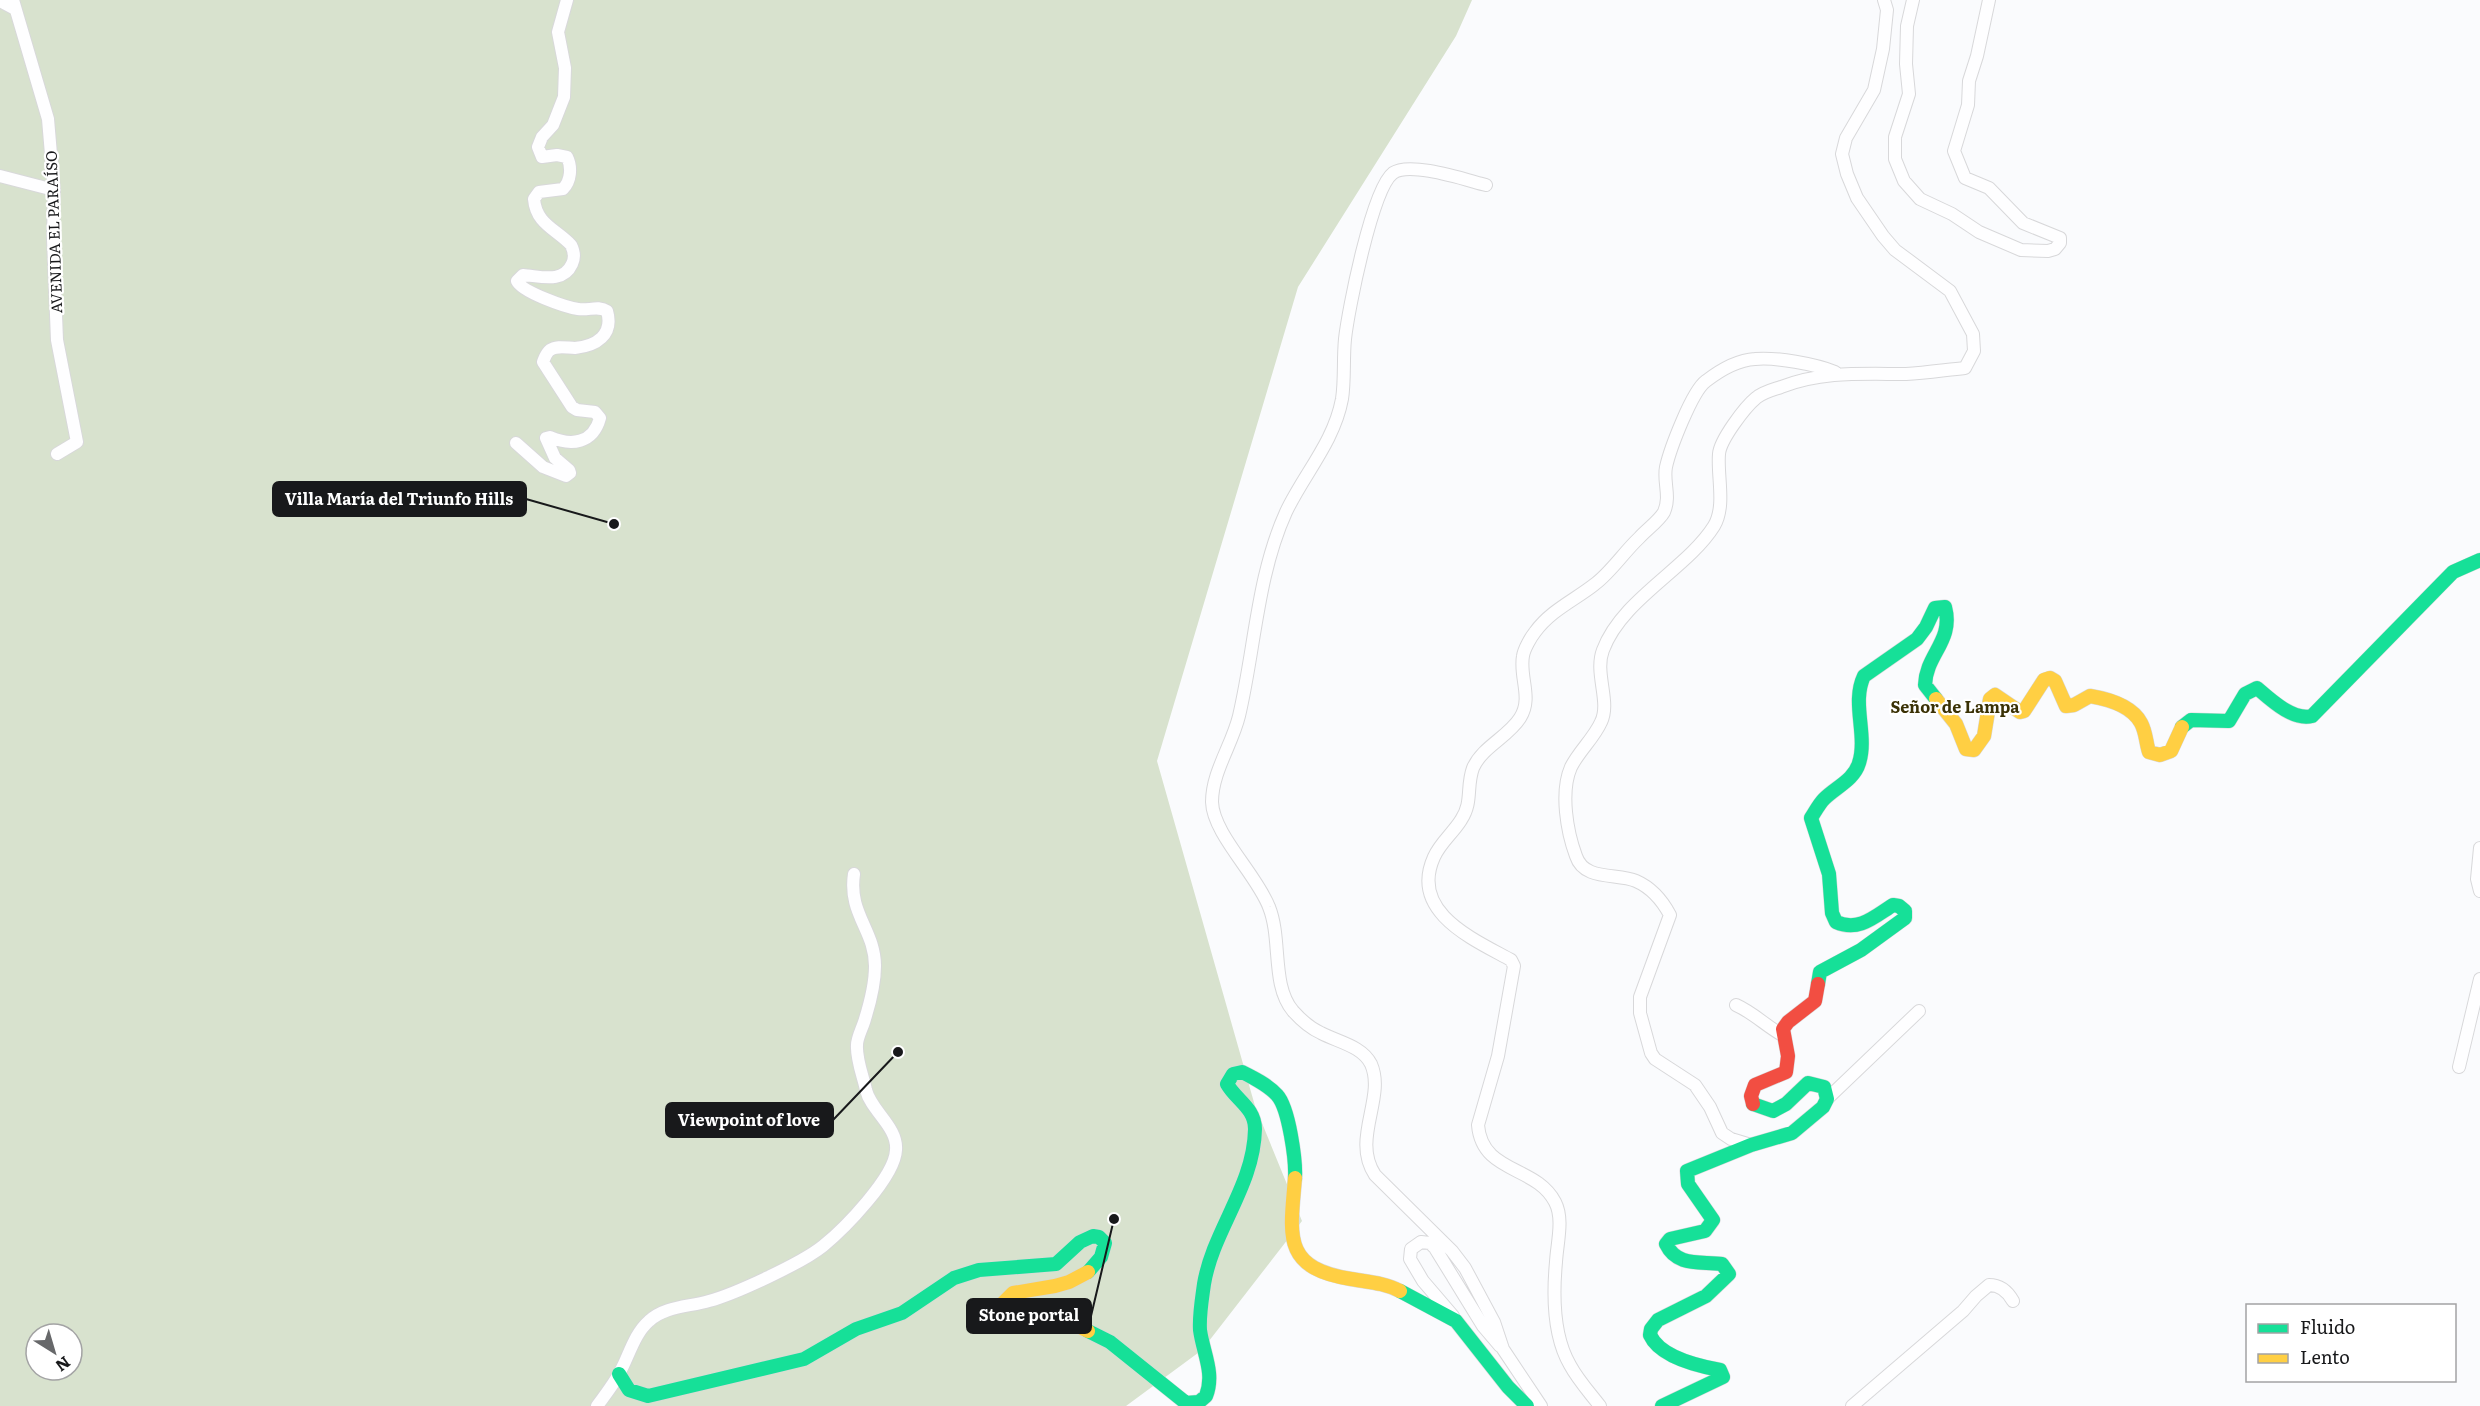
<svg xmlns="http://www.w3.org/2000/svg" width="2480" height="1406" viewBox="0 0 2480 1406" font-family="Literata,serif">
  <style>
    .green { fill: #d8e2ce; fill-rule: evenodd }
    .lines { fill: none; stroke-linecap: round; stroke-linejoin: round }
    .street-casing { stroke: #d8d8da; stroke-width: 14 }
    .fast-casing { stroke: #d8d8da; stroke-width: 15 }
    .slow-casing { stroke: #d8d8da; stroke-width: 15 }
    .jam-casing { stroke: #d8d8da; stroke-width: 15 }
    .street { stroke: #fefeff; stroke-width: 12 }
    .fast { stroke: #16e098; stroke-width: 14 }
    .slow { stroke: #ffcf43; stroke-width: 14 }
    .jam { stroke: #f24e42; stroke-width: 14 }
    .labels { text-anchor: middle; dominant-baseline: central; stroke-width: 4.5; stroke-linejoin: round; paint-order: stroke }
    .street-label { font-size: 15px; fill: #18191b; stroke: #fff }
    .neighbourhood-label { font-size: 16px; font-weight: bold; fill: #3a3105; stroke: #fff }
    .leader { fill: none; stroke: #18191b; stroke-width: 2 }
    .callout-dot { fill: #18191b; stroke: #fff; stroke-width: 2 }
    .callout { fill: #18191b; stroke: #18191b; stroke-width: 2 }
    .callout-label { font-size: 16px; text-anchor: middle; font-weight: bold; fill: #fff }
  </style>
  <rect width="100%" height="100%" fill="#fafbfd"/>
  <path class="green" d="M0,0H1472L1456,36L1298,287L1157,761L1255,1106L1302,1221L1202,1350L1126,1406H0ZM36,1334H72V1370H36Z"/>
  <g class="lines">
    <defs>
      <path id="street" d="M13,0L48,119L54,190L53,239L57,340L77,442L57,454
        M1913,0L1907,26L1906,64L1909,94L1895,137V159L1904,181L1920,199L1952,214L1979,232L2021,250L2048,251L2055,249L2060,243V238L2023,223L1989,188L1965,178L1954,151L1968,105L1969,81L1977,56L1989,0
        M0,1L15,9
        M0,176L54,190
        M1486,185C1466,180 1410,161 1393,173C1372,189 1348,311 1345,339C1343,359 1345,380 1342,399C1334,442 1304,474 1286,512C1257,576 1255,648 1239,716C1232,745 1212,772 1212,802C1213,834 1257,875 1269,907C1282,939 1271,985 1293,1011C1301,1020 1310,1028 1321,1033C1338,1042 1362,1046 1371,1064C1386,1098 1351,1139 1375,1175L1452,1251L1465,1268L1494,1322L1503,1349L1541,1406
        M516,443L543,467L566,476L570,473L569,470L555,458L546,438L550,437C571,446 593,444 600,418L595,412L577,410L572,407L543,362C545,357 546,353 550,350C557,345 567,348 575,348C596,346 614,335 607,311C598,305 588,311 578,309C565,307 522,292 517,281L523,275C540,276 563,284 572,264C575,258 574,251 571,245C556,229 536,224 534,199L539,192L563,189C571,181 572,167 567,157L557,155L542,157L538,147L542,137L553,125L564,97L565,68L558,32L567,0
        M2480,848L2477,879L2480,891
        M1736,1005C1754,1013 1767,1027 1784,1036
        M2459,1067L2480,979
        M1827,1099L1919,1011
        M1751,1145L1731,1139L1722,1133L1710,1107L1695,1085L1655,1059L1651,1053L1640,1013V997L1670,915C1662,900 1652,888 1636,881C1617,873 1584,881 1576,856C1567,832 1560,792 1571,767C1579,751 1594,738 1601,722C1611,702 1594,673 1603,650C1622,599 1687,569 1714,526C1726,506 1717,476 1719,454C1720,440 1745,407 1756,398C1763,392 1772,390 1781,387C1822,371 1862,374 1906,374C1925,373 1945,370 1965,368L1974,351L1973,334L1950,291L1895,250L1883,236L1857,198L1847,174L1842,154L1846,138L1874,90L1883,49L1887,10L1884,0
        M1453,1316L1423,1281L1410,1259L1411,1249L1421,1242L1430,1243L1435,1248L1483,1326L1500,1346
        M597,1406C605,1395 614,1384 620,1372C629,1356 634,1334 649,1321C665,1306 689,1307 709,1301C735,1294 802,1263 823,1246C844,1229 895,1177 896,1150C898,1127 871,1111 866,1090C863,1076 856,1059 857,1045C857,1037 863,1027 865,1019C870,1003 875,983 875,966C875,930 848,914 854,874
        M1600,1406C1590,1393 1578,1380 1570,1365C1553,1336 1553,1294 1556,1262C1557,1243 1564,1219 1555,1202C1536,1165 1482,1174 1478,1125L1498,1056L1514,966L1511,960C1473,939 1409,912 1434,857C1440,843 1453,833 1461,820C1473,802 1466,787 1473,768C1482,747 1508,737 1520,718C1533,698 1519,677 1523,656C1524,649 1531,637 1535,632C1551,610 1575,600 1595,584C1611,572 1624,552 1639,538C1646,530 1659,521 1664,512C1671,496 1663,482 1666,467C1670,449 1692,391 1706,381C1719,371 1738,360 1755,359C1776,357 1815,364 1835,372
        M1852,1406L1963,1311L1976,1296L1989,1285C2000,1285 2008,1292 2013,1301"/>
      <path id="fast" d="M2182,727L2191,720L2229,721L2245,694L2257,688C2271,700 2293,721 2312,716L2453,572L2480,560
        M1818,984L1820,972L1861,950L1905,918V911L1899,906L1893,905C1874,917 1859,932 1836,922L1832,913L1829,874L1811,818C1815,812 1819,804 1824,799C1836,787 1854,780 1859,763C1868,735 1851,703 1864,676L1917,639L1926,627L1935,608L1945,607C1954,641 1926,654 1925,685L1936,699
        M1400,1291L1456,1321L1508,1387L1527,1406
        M1088,1331L1110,1342L1186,1403L1199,1402L1206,1396C1215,1373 1203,1353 1200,1330C1199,1315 1202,1299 1204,1284C1213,1230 1254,1186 1255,1129C1255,1108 1236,1100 1227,1084L1233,1074L1242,1072C1254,1078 1268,1085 1277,1095C1289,1108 1296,1161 1295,1178
        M619,1374L629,1390L648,1396L804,1359L856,1329L902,1313L954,1278L979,1270L1056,1264L1080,1242L1093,1236L1099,1237L1105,1243L1101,1257L1088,1272
        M1662,1406L1723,1377L1720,1370C1698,1366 1660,1357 1650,1335L1651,1329L1658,1320L1706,1296L1729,1274L1722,1264C1700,1261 1677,1267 1666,1244L1670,1239L1705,1231L1713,1220L1688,1184L1687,1171L1751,1145L1792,1133L1823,1107L1827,1099L1824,1087L1808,1083L1786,1104L1773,1111L1753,1104"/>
      <path id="slow" d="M1936,699L1956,724L1966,749L1974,750L1984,736L1990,699L1995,695L2020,712L2024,711L2044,680L2050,678L2055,681L2066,706L2074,705L2090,696C2108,699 2132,706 2141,723C2146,732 2146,743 2149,752L2160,755L2171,751L2182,727
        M1295,1178C1290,1236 1282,1268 1351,1279C1368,1282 1385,1283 1400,1291
        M1088,1331L1050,1312L1011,1311L1006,1309L1003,1303L1013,1293L1055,1286L1069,1282L1088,1272"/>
      <path id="jam" d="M1753,1104L1751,1096L1755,1085L1786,1072L1788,1056L1783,1029L1788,1022L1815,1001L1818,984"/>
    </defs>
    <use href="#street" class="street-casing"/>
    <use href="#fast" class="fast-casing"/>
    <use href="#slow" class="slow-casing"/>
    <use href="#jam" class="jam-casing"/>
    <use href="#street" class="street"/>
    <use href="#fast" class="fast"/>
    <use href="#slow" class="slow"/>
    <use href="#jam" class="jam"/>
  </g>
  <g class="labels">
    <g class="street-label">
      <text transform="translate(53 232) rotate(-92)">AVENIDA EL PARAÍSO</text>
    </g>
    <g class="neighbourhood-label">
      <text x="1955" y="706">Señor de Lampa</text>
    </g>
  </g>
  <path class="leader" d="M614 524L526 499M898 1052L833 1120M1114 1219L1091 1316"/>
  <g class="callout-dot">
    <circle cx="614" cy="524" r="6"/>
    <circle cx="898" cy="1052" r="6"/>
    <circle cx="1114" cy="1219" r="6"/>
  </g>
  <g class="callout">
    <rect x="273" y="482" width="253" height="34" rx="6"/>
    <rect x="666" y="1103" width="167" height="34" rx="6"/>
    <rect x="967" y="1299" width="124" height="34" rx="6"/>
  </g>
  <g class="callout-label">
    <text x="399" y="505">Villa María del Triunfo Hills</text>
    <text x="749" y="1126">Viewpoint of love</text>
    <text x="1029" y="1321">Stone portal</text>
  </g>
  <rect x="2246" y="1304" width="210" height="78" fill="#ffffff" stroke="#a3a3a4" stroke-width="1.5"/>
  <rect x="2258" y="1324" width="30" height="9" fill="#16e098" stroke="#a3a3a4" stroke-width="1.5"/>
  <text x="2300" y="1334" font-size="18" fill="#18191b">Fluido</text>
  <rect x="2258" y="1354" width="30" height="9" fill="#ffcf43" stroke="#a3a3a4" stroke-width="1.5"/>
  <text x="2300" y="1364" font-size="18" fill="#18191b">Lento</text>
  <g transform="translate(54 1352) rotate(143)"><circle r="28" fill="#ffffff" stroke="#a3a3a4" stroke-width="1.5"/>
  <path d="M0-4.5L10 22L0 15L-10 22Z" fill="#67686a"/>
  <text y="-9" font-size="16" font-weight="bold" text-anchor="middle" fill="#18191b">N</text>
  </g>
</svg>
